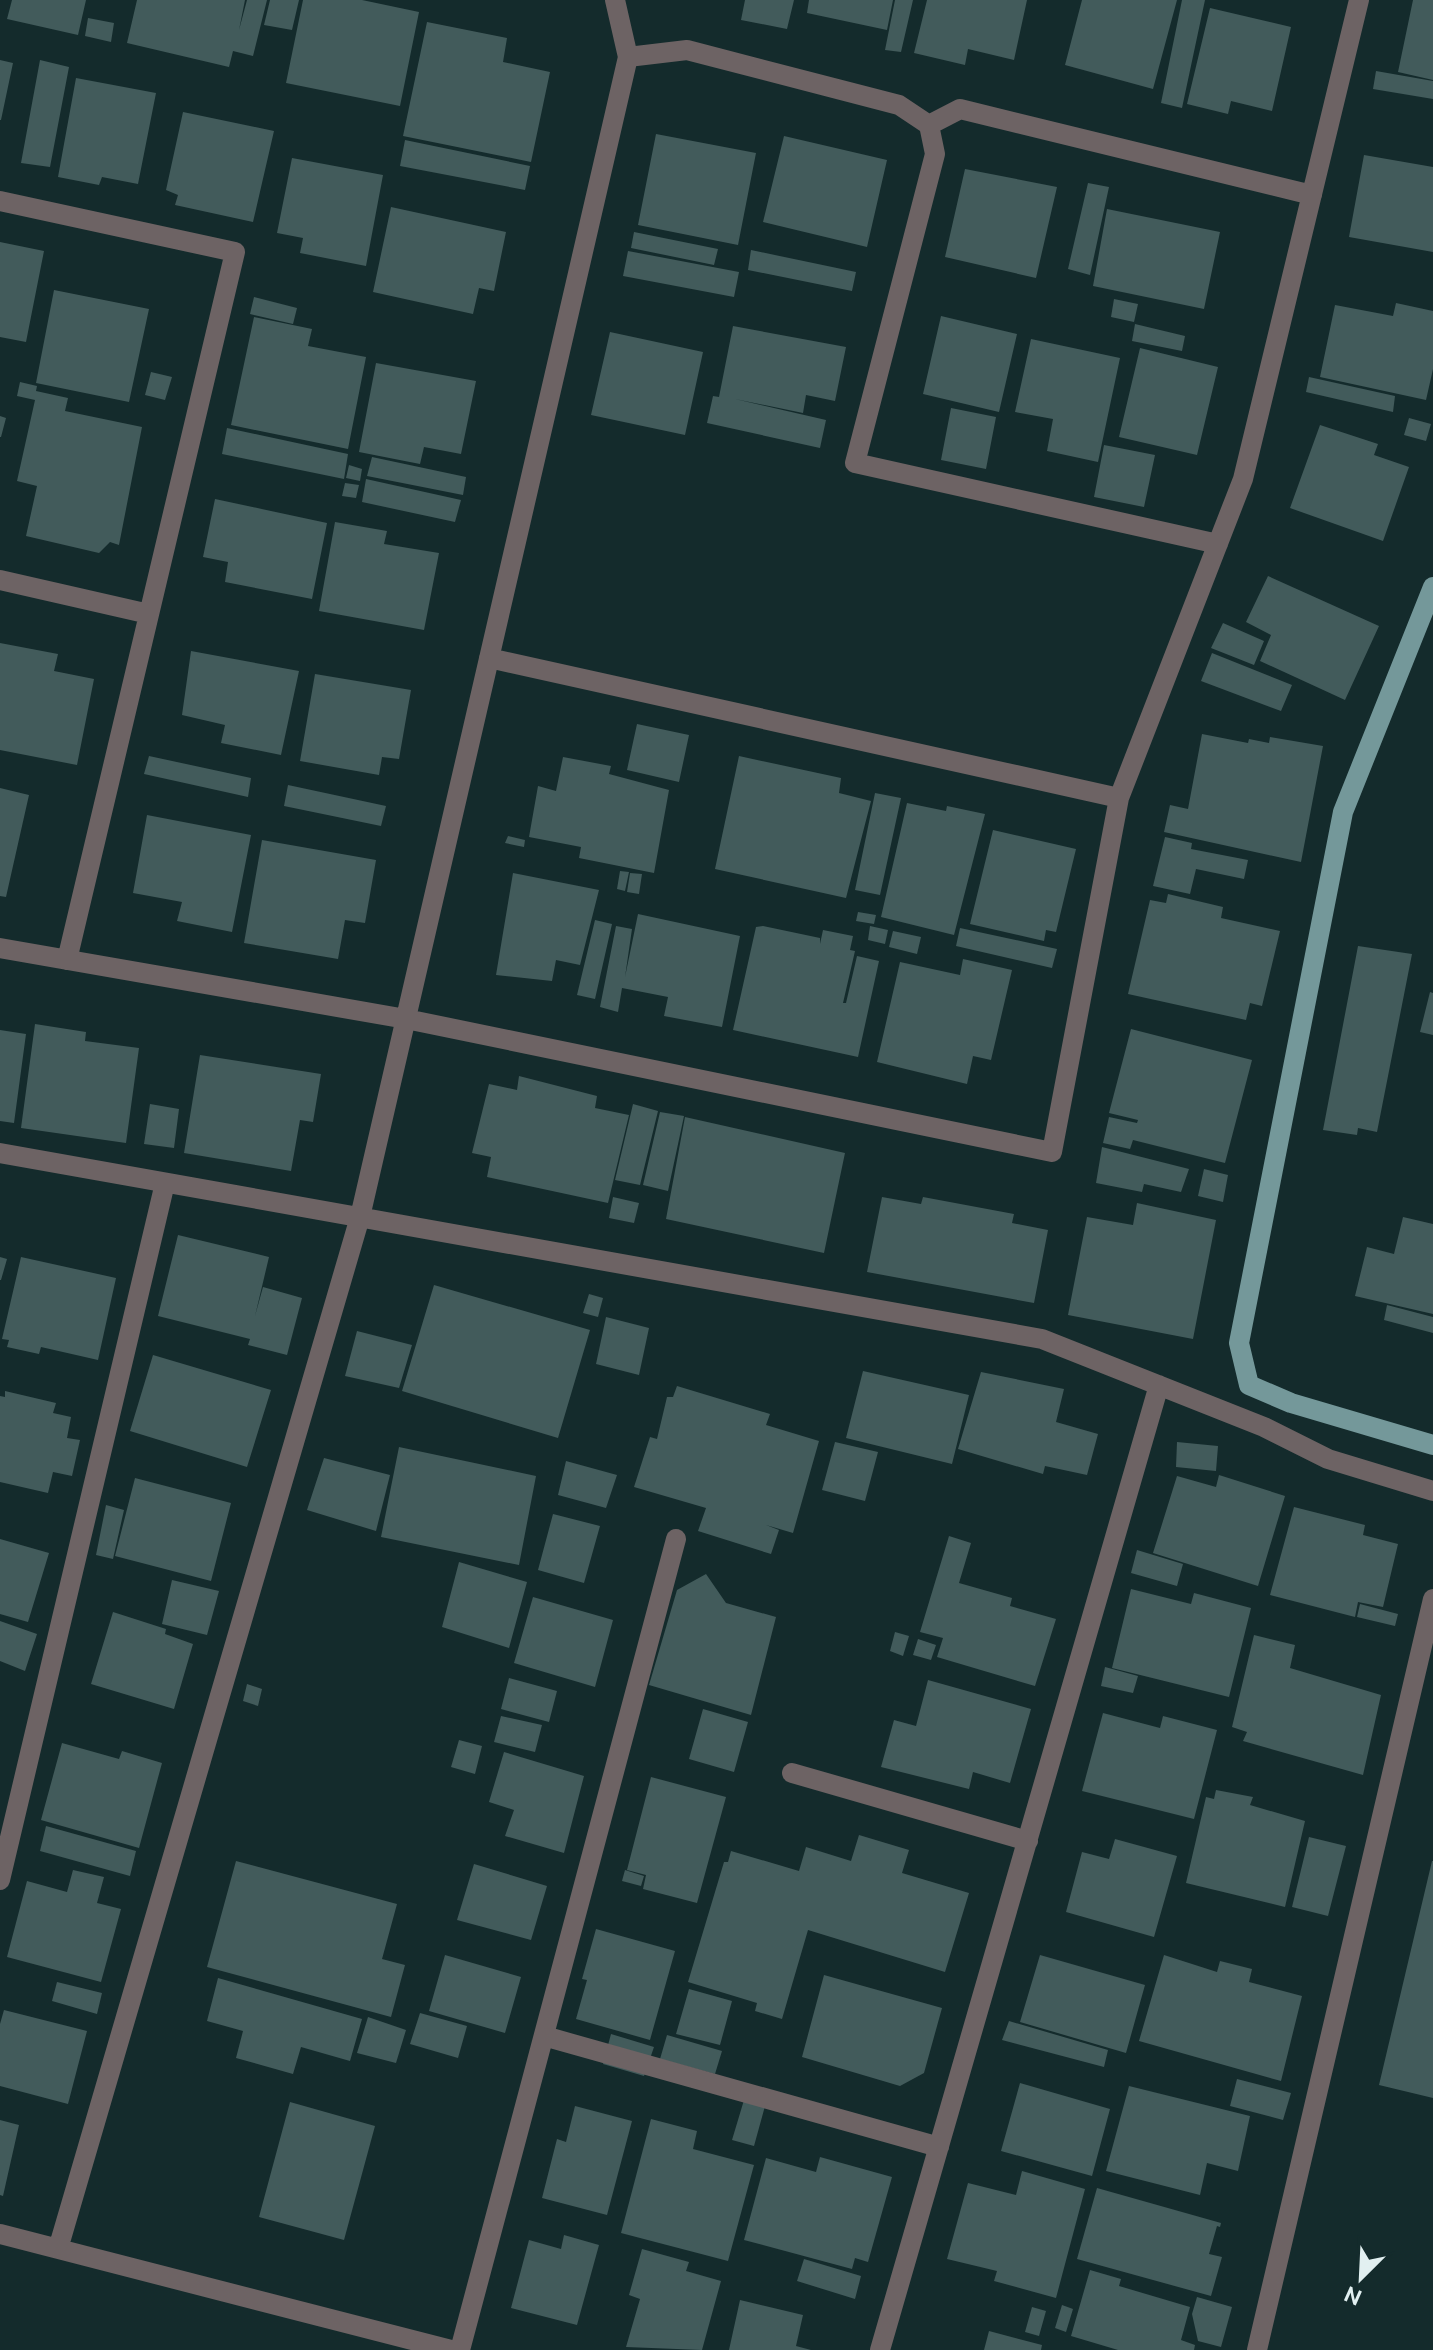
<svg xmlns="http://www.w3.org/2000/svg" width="1433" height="2350" viewBox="0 0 1433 2350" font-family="Ubuntu,sans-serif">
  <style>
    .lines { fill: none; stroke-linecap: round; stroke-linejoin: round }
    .stream { stroke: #74989a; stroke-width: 20 }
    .building { fill: #425b5b }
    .minor { stroke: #6d6364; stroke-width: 20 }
  </style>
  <rect width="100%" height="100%" fill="#142b2c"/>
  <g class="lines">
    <path class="stream" d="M1433,587L1343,812L1239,1343L1249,1385L1291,1403L1433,1445"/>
  </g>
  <path class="building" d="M12,0H86L78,35L7,19Z
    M137,0H245L239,30L247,0H267L253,56L233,51L229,67L127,43Z
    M270,0H299L292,30L264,25Z
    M303,0H362L419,12L400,106L286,83Z
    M745,0H794L787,29L741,20Z
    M809,0H893L887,30L807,13Z
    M895,0H913L901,52L885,50Z
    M927,0H1027L1014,60L968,49L965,65L914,53Z
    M1082,0H1177L1153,89L1065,65Z
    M1182,0H1205L1182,108L1161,103Z
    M1413,0H1433V80L1398,72Z
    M1210,8L1291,27L1272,111L1231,101L1228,114L1187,104Z
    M88,18L114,23L111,42L85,36Z
    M427,22L507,38L503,62L550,72L531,162L403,136Z
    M0,60L13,63L1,120H0Z
    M40,60L69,67L50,167L21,163Z
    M1376,71L1433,81V99L1373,89Z
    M76,78L156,93L138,184L102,177L99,185L58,177Z
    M183,112L274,131L253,222L175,205L178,195L166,190Z
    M656,134L756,153L738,245L638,225Z
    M784,136L887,160L867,247L763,222Z
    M405,140L530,166L525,190L400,166Z
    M1364,155L1433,167V252L1349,237Z
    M292,158L383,175L366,266L300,253L303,238L277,233Z
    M965,169L1057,187L1036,278L945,257Z
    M1088,183L1109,187L1090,275L1068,269Z
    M391,207L506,232L494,291L479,288L473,314L373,292Z
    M1107,209L1220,232L1204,309L1093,286Z
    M634,232L718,249L714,265L631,248Z
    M0,242L44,251L26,342L0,337Z
    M751,250L856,272L852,291L748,270Z
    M628,251L739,272L734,297L623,276Z
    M54,290L149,309L129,402L36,383Z
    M254,297L297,308L293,324L250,314Z
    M1114,299L1138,304L1134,322L1111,317Z
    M1396,303L1433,311V369L1426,400L1320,377L1335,305L1393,316Z
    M941,316L1017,334L999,412L923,394Z
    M254,317L312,329L308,346L366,357L348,449L231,425Z
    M1135,324L1185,336L1182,351L1132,341Z
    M733,326L846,347L835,401L806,395L803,413L735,399L826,420L820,448L707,423L713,396L719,397Z
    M610,332L703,352L685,435L591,415Z
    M1031,339L1120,358L1098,462L1047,451L1053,419L1015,412Z
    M1140,348L1218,367L1197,455L1119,437Z
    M376,363L476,381L461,454L424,447L420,464L359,452Z
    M151,372L172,377L165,400L145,395Z
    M1309,377L1395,396L1393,412L1306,392Z
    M20,382L37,386L36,391L68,398L65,411L142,427L119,545L110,542L99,553L26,536L37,486L17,481L35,400L17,396Z
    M951,408L996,417L986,469L941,460Z
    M0,416L6,418L1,437H0Z
    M1409,418L1431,424L1426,441L1404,435Z
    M1320,425L1378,444L1374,455L1409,467L1383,541L1290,508Z
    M227,428L348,454L344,479L222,454Z
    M1104,445L1155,455L1144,507L1094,497Z
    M372,457L466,477L463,495L367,476Z
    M349,465L362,469L360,481L346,478Z
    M366,479L461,500L455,522L362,502Z
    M345,483L359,485L356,498L342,496Z
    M215,499L327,523L312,599L225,582L228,562L203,557Z
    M335,522L387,531L384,544L439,553L424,630L319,611Z
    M1268,576L1379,626L1345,700L1260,661L1271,635L1246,622Z
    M1223,623L1264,641L1254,665L1211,648Z
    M0,643L58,654L54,671L94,679L77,765L0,750Z
    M191,651L299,671L281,755L221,743L225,725L182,715Z
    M1212,653L1292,685L1281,711L1201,681Z
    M315,674L411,690L399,759L382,757L379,775L300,761Z
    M637,724L689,735L679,782L627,770Z
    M1202,734L1248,743L1249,739L1269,743L1270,737L1323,746L1301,862L1164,832L1170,805L1188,809Z
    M149,756L251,778L248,797L144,774Z
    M739,756L841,778L839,793L871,801L846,898L715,869Z
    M563,757L611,766L609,774L669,790L654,873L579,858L581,847L529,837L538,786L556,791Z
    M288,785L386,806L381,826L284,806Z
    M0,788L29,795L6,897L0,896Z
    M875,793L901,798L880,895L855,890Z
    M907,803L946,811L947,806L985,814L954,935L881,917Z
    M147,815L251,835L232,932L177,921L182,902L133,893Z
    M993,830L1076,849L1056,932L1046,930L1044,941L970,924Z
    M508,836L525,840L524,847L505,843Z
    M1165,837L1192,843L1191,849L1248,860L1244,879L1196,869L1190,894L1153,886Z
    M262,840L376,860L365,923L345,920L338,959L244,943Z
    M620,871L629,872L625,891L617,889Z
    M513,873L599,890L580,965L556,960L552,981L496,975Z
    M630,873L642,874L639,894L627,892Z
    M1168,894L1223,907L1221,918L1280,931L1262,1006L1250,1003L1246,1020L1128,994L1150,900L1166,903Z
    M858,912L876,915L874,924L856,921Z
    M638,914L740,936L722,1027L664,1016L668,997L622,988L618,1012L600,1007L616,926L632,929L625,977Z
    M595,920L612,924L595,999L577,995Z
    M763,926L820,938V944L823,930L853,936L850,950L855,951L843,1003H846L857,956L879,961L858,1057L733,1030L756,927Z
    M870,926L888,930L885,944L868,940Z
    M960,928L1057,949L1052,968L956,946Z
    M893,931L921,937L917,954L889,947Z
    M1358,946L1412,954L1377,1132L1358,1128L1357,1135L1323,1130Z
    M963,959L1012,970L991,1060L973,1056L967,1084L877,1062L900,962L960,975Z
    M1430,992L1433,993V1035L1420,1032Z
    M35,1024L86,1032L85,1041L139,1048L126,1143L21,1128Z
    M1131,1029L1252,1060L1225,1163L1133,1140L1130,1149L1103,1143L1109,1117L1137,1123L1138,1120L1109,1113Z
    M0,1030L26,1034L14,1123L0,1121Z
    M200,1055L321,1074L313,1122L300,1120L291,1171L184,1153Z
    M519,1076L597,1096L595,1108L629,1115L608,1203L487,1177L491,1157L472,1153L489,1084L517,1090Z
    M150,1104L179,1109L174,1148L144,1144Z
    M633,1104L658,1111L640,1185L615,1180Z
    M660,1112L684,1116L668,1191L643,1185Z
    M685,1117L845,1153L824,1253L666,1219Z
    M1102,1147L1189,1169L1181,1192L1144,1184L1142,1192L1096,1183Z
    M1204,1169L1228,1175L1223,1202L1198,1196Z
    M613,1197L639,1203L634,1223L609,1218Z
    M882,1197L921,1204L923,1197L1014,1214L1012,1223L1048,1230L1034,1303L867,1272Z
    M1137,1203L1216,1220L1193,1339L1068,1315L1087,1217L1133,1225Z
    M1403,1217L1433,1224V1314L1355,1296L1367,1247L1394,1254Z
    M178,1235L269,1257L255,1316L263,1287L302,1298L287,1355L248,1345L250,1339L158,1316Z
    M0,1257L7,1259L1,1280H0Z
    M21,1257L116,1278L98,1360L41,1347L39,1354L7,1347L9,1340L2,1339Z
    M434,1285L590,1330L558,1438L402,1391Z
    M589,1294L603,1298L598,1317L583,1313Z
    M1387,1305L1433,1317V1333L1384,1320Z
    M606,1317L649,1328L639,1375L596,1364Z
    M357,1331L412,1345L399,1388L345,1376Z
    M153,1355L271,1390L247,1467L130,1431Z
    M863,1371L969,1395L952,1464L846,1438Z
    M981,1372L1064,1389L1056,1422L1098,1434L1087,1475L1045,1466L1043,1474L958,1449Z
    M677,1386L770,1414L766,1425L819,1441L793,1533L766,1525L779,1530L771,1554L698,1531L706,1508L634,1487L650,1437L657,1439L667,1397H673Z
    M5,1391L56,1403L53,1413L71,1417L67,1438L80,1440L72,1476L53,1472L48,1493L0,1482V1396L5,1397Z
    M835,1442L878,1452L865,1501L822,1490Z
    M1177,1442L1218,1446L1216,1471L1176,1467Z
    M399,1447L536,1476L519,1565L381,1537Z
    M324,1458L390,1475L376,1531L307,1510Z
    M566,1461L617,1475L606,1508L558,1495Z
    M1219,1475L1285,1496L1258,1586L1153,1553L1177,1476L1216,1487Z
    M135,1478L231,1503L211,1581L115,1556Z
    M106,1505L124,1510L113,1559L96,1555Z
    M1294,1507L1365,1525L1363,1535L1398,1544L1383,1607L1358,1602L1355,1617L1270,1595Z
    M553,1514L600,1526L584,1583L538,1570Z
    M949,1536L971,1543L959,1583L1012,1598L1010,1606L1056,1619L1035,1686L937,1657L943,1638L920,1632Z
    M0,1539L49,1553L28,1622L0,1614Z
    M1137,1550L1183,1564L1177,1586L1131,1573Z
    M459,1562L527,1582L509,1648L442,1627Z
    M706,1574L726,1603L776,1617L751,1715L649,1685L677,1590Z
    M172,1580L219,1591L207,1635L162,1624Z
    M1131,1589L1191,1604L1194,1593L1251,1608L1229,1697L1112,1668Z
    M533,1597L613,1620L595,1687L514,1663Z
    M1360,1604L1398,1614L1395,1626L1357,1617Z
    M113,1612L166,1629L165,1634L193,1644L174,1709L91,1684Z
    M0,1621L37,1634L25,1671L0,1661Z
    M895,1632L909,1636L903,1656L890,1651Z
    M1254,1635L1295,1645L1290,1668L1381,1695L1363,1775L1243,1741L1247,1732L1232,1727Z
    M918,1639L936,1645L931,1660L913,1655Z
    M1105,1667L1138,1676L1133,1693L1101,1686Z
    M509,1678L557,1691L549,1722L501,1709Z
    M928,1680L1031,1709L1010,1783L973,1772L969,1789L881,1767L894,1720L916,1726Z
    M247,1684L262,1689L258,1706L243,1701Z
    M703,1709L748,1722L734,1772L689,1759Z
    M1103,1713L1160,1728L1163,1716L1217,1730L1194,1819L1082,1791Z
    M501,1716L542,1725L535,1752L494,1742Z
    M459,1740L482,1746L475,1774L451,1767Z
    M62,1743L119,1759L122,1751L162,1763L139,1848L41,1820Z
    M504,1752L584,1776L564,1853L505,1836L514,1810L489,1802Z
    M651,1777L726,1797L697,1903L643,1889L646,1875L627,1870Z
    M1216,1790L1253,1797L1250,1805L1305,1821L1285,1907L1186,1883L1206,1797L1214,1799Z
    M46,1826L136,1851L130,1876L40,1851Z
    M859,1835L909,1850L902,1873L969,1893L945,1972L808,1930L782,2019L755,2011L757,2003L688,1982L724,1862H728L731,1851L799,1871L806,1847L851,1861Z
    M1309,1837L1346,1846L1328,1916L1292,1907Z
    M1115,1839L1177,1856L1154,1937L1066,1912L1082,1852L1109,1859Z
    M236,1861L397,1904L382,1959L405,1965L391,2017L207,1967Z
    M1432,1861H1433V2098L1379,2085Z
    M474,1864L547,1886L531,1940L457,1920Z
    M73,1870L104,1877L97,1903L121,1909L101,1982L7,1957L27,1881L67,1892Z
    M625,1870L644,1876L641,1886L622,1881Z
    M596,1929L675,1951L650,2040L576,2019L587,1980L582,1979Z
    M445,1955L521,1977L505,2033L429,2011Z
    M1040,1955L1145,1985L1126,2053L1020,2022Z
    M1164,1955L1217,1972L1220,1961L1252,1969L1249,1982L1302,1996L1281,2081L1139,2041Z
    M824,1975L942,2008L924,2073L900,2086L802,2057Z
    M218,1978L362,2019L350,2061L301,2047L293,2074L236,2058L243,2031L207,2021Z
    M57,1982L102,1993L97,2014L52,2001Z
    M689,1989L732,2001L720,2045L676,2034Z
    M4,2010L87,2031L68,2104L0,2086V2024Z
    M420,2013L467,2026L458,2058L410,2044Z
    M368,2017L406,2030L396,2063L357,2053Z
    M1009,2021L1108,2050L1104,2067L1002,2040Z
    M611,2034L654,2047L644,2076L603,2064Z
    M667,2035L722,2051L715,2074L660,2059Z
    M1237,2079L1291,2093L1283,2120L1230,2106Z
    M1020,2083L1110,2109L1092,2176L1001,2151Z
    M1129,2086L1250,2116L1238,2171L1207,2163L1200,2195L1106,2171Z
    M744,2100L765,2106L754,2146L732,2140Z
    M290,2102L375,2126L344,2240L259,2217Z
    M575,2106L632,2121L607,2215L542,2198L557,2139L566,2142Z
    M651,2119L697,2131L693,2149L754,2165L728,2261L621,2233Z
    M0,2120L19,2125L3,2196L0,2195Z
    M820,2157L892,2177L868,2262L855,2258L852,2269L744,2240L766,2158L816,2172Z
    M1022,2171L1085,2189L1056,2298L994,2281L997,2271L947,2259L968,2183L1016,2195Z
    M1097,2188L1221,2223L1220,2227L1217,2226L1209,2254L1222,2257L1211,2296L1077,2259Z
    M564,2235L599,2245L577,2325L511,2308L529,2240L561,2249Z
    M642,2249L689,2262L686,2271L721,2281L702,2350L626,2347L640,2299L629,2295Z
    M804,2259L861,2276L855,2299L797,2281Z
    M1090,2270L1121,2279L1119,2286L1190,2307L1181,2340L1195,2345L1194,2350H1118L1071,2336Z
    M1197,2297L1232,2307L1221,2347L1198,2341L1192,2314Z
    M740,2300L803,2315L796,2346L811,2350H729Z
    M1062,2305L1073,2309L1066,2332L1055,2328Z
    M1032,2307L1046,2311L1039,2336L1025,2332Z
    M989,2331L1042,2345L1041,2350H984Z"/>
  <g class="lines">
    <path class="minor" d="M628,57L687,50L899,105L929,125L935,154L855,463L1218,544
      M929,125L960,109L1312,195
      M0,201L235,252L67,960
      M0,580L149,614
      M489,658L1119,798
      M0,948L406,1019L1052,1152L1119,798L1243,479L1359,0
      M0,1153L1042,1339L1264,1427L1328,1459L1433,1491
      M792,1773L1028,1841
      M0,1880L165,1183
      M544,2036L939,2147
      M0,2234L451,2350
      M58,2249L360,1217L628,57L615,0
      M460,2350L676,1539
      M880,2350L1159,1385
      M1257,2350L1433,1599"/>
  </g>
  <g transform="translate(1361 2278) rotate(204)" stroke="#142b2c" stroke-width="6" paint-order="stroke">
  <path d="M0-6L14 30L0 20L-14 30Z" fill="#e2f0f1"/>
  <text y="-12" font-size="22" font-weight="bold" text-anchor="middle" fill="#e2f0f1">N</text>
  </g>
</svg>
